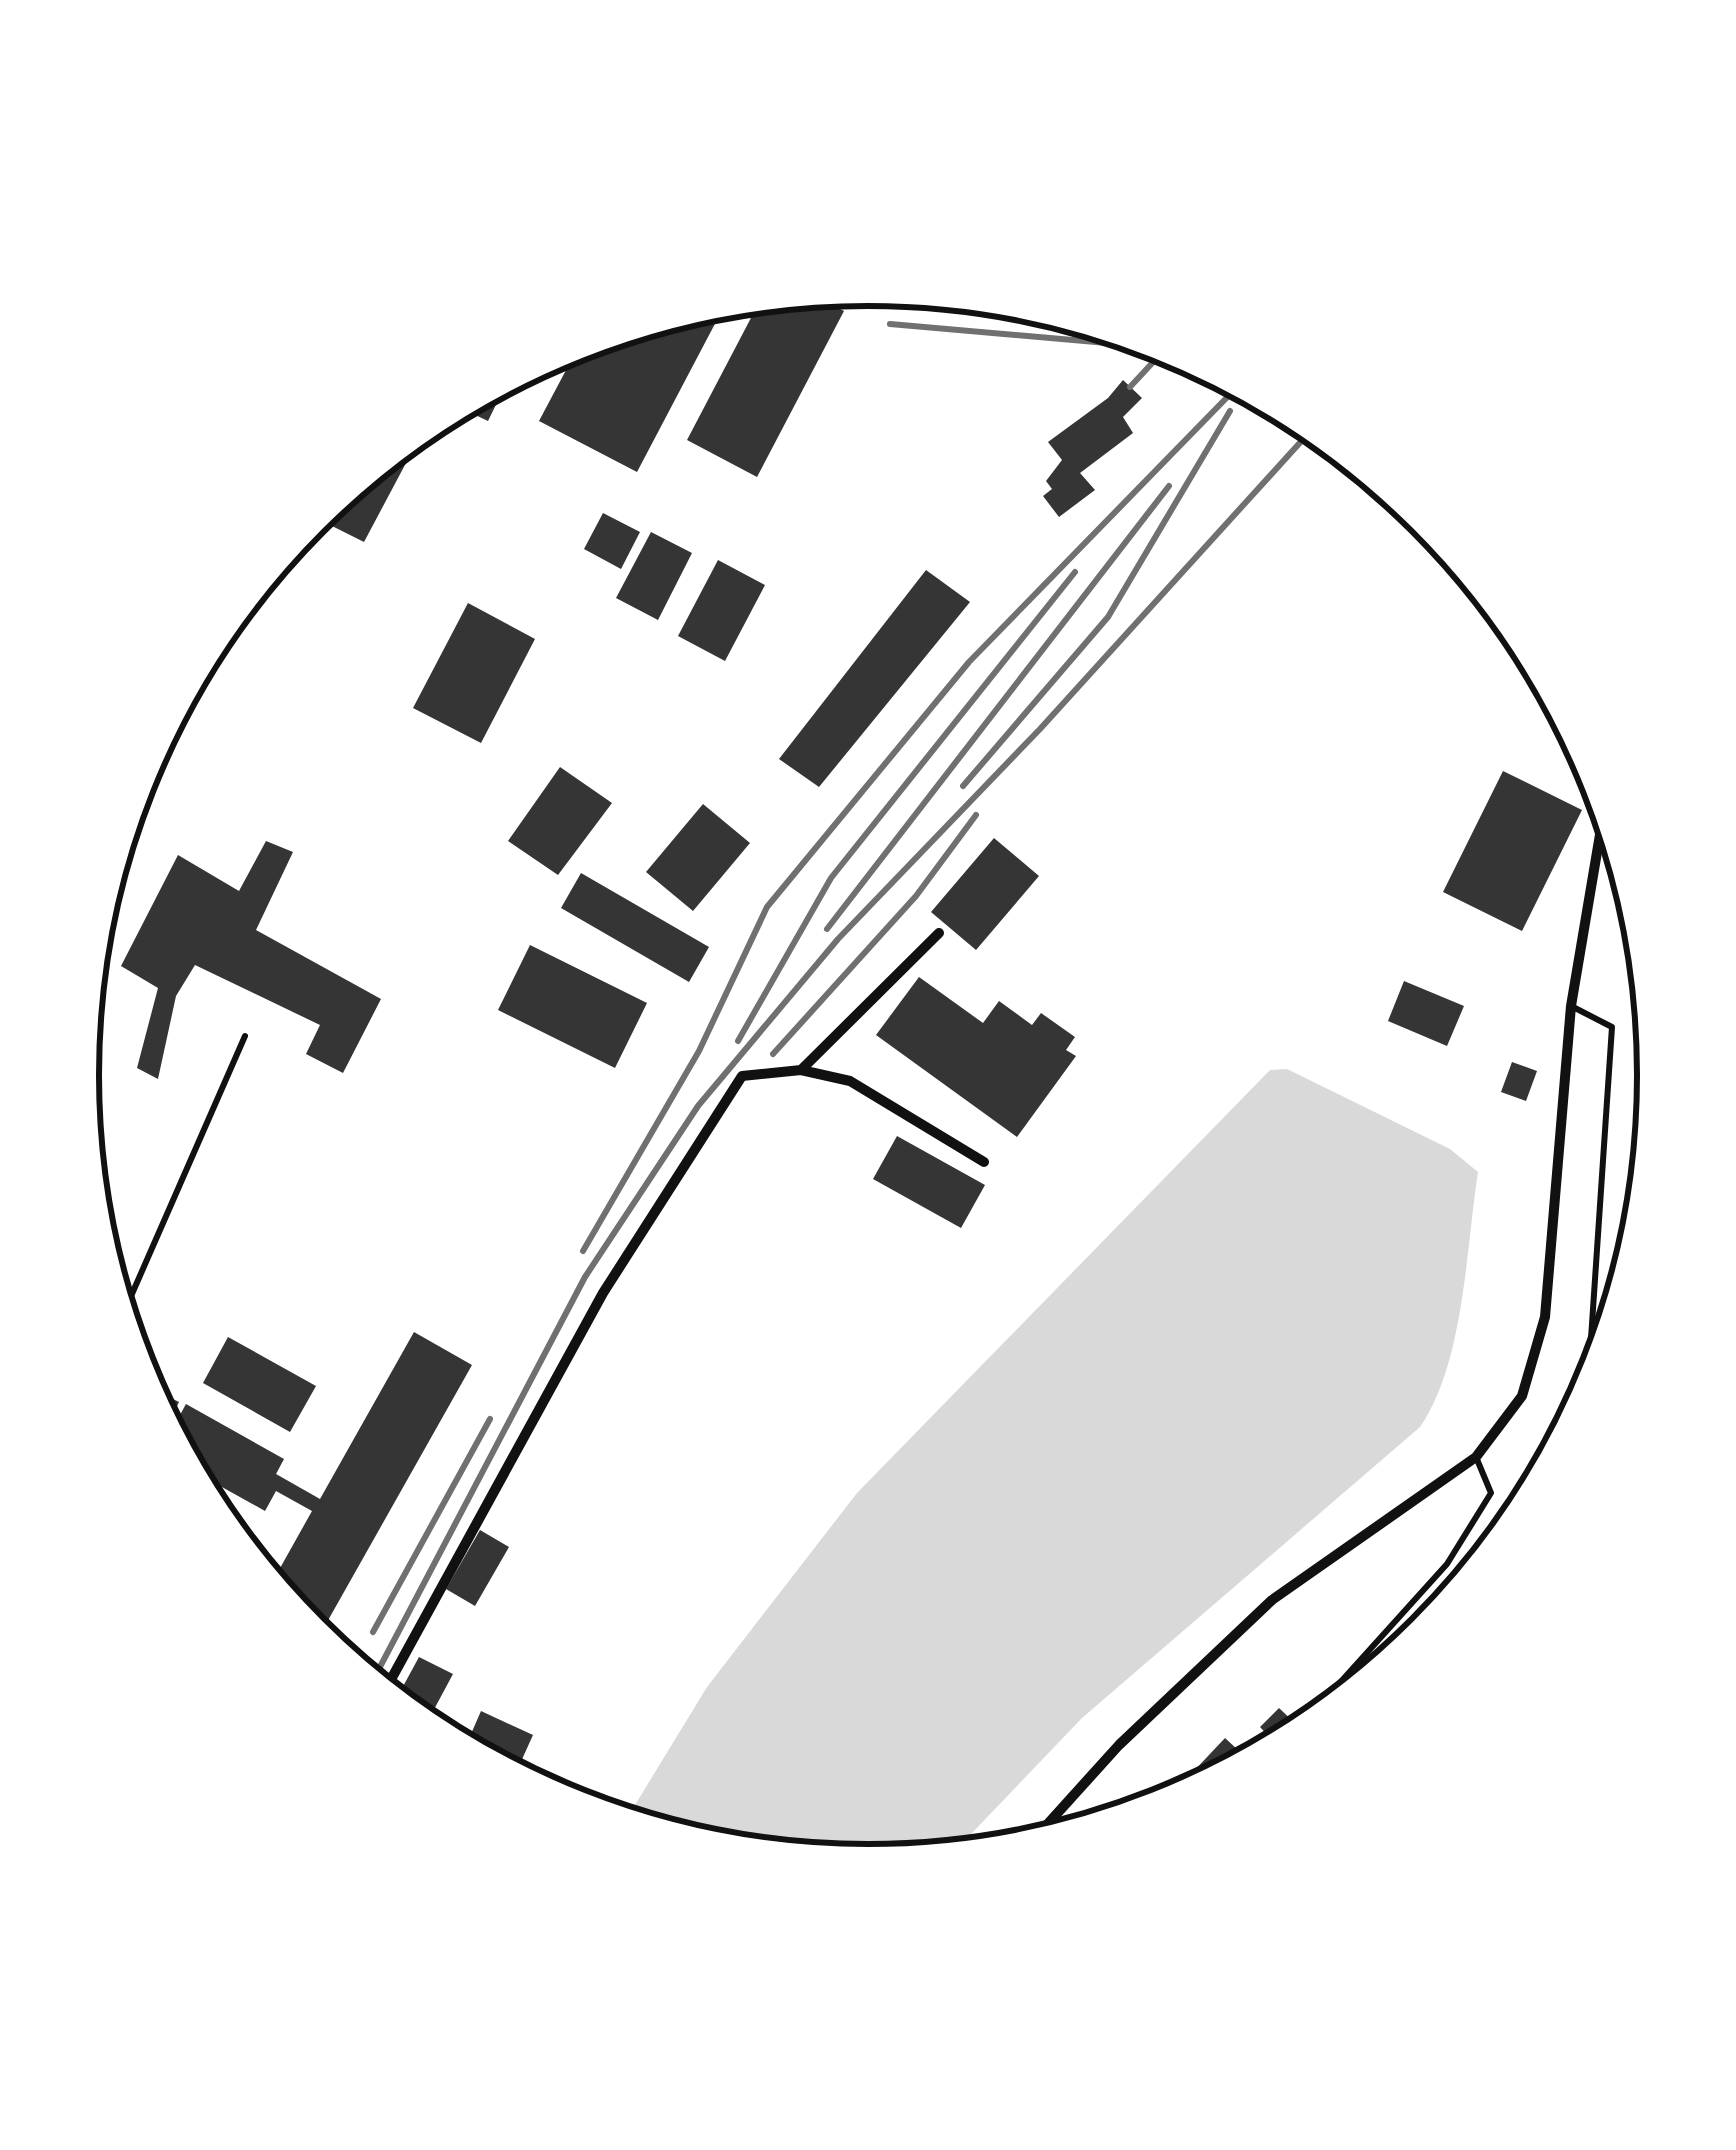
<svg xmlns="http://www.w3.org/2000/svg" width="1736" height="2150" viewBox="0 0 1736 2150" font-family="'Open Sans',sans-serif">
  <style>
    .water { fill: #d9d9d9 }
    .building { fill: #353535 }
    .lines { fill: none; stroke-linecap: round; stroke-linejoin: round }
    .service { stroke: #111; stroke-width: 6 }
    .minor { stroke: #111; stroke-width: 10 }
    .rail { stroke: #707070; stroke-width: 6 }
    .rim { fill: none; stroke: #111; stroke-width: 6 }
  </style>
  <rect width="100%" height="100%" fill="#fff"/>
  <path class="water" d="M1287,1069L1450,1149L1478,1172C1466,1249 1464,1364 1420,1427L1082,1718L949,1857C834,1868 735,1856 624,1823L707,1687L857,1493L1270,1070Z"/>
  <path class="building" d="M806,291L844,311L757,477L687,440L763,295Z
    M728,299L637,472L539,421L582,340Z
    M511,374L488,421L454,405L485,388Z
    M1123,380L1142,398L1123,417L1133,433L1080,473L1095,490L1059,517L1043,496L1052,489L1046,481L1062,460L1048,442L1108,398Z
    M387,453L406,463L364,542L322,521L335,496Z
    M603,513L640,532L621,569L584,549Z
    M651,532L692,553L658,620L616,598Z
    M718,560L765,585L725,661L678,636Z
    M926,570L970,602L819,787L779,759Z
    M468,603L535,639L481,743L413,708Z
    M560,767L612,803L558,875L508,841Z
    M1503,771L1582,810L1522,931L1443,892Z
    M703,804L750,843L693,911L646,872Z
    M994,838L1039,876L976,950L931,912Z
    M266,841L293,852L256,930L381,999L343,1073L306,1054L320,1025L195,965L176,996L158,1079L137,1068L158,988L121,966L178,855L239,891Z
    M581,873L709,947L689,982L561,908Z
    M530,945L647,1003L615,1068L498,1010Z
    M919,977L983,1023L999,1001L1032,1025L1041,1013L1075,1037L1066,1050L1076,1056L1017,1137L876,1035Z
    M1404,981L1464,1006L1447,1046L1388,1021Z
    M1512,1062L1537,1071L1526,1101L1501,1092Z
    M897,1136L985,1185L961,1228L873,1179Z
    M414,1332L472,1365L322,1631L294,1615L270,1586L312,1511L276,1491L265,1511L186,1467L169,1435L186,1404L284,1459L276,1474L320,1499Z
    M228,1337L316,1386L290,1432L203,1383Z
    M141,1383L179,1402L166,1430Z
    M480,1530L509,1547L475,1606L446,1589Z
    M419,1657L453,1674L424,1728L394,1703Z
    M1279,1708L1299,1727L1279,1747L1260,1727Z
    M481,1711L533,1735L514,1777L464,1750Z
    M1225,1738L1251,1762L1159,1808Z"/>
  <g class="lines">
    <path class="service" d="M1573,1007L1612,1027L1587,1398
      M121,1319L245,1036
      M1330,1713L1327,1697L1447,1564L1491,1493L1476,1457"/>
    <path class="minor" d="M801,1070L939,933
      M383,1694L603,1293L742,1076L801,1070L850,1081L984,1162
      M1025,1849L1119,1745L1272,1600L1476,1457L1522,1396L1545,1317L1571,1006L1606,799"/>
    <path class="rail" d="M890,324L1107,343L1142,336
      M1130,387L1169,345
      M963,786L1108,617L1230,411
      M827,929L1169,486
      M738,1041L831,878L1075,572
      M773,1054L916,896L976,815
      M583,1251L699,1051L767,907L969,662L1241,383
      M373,1632L490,1419
      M371,1684L585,1277L698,1106L838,939L1040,729L1316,425"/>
  </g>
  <path d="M0 0H1736V2150H0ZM99 1075a769 769 0 1 1 1538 0a769 769 0 1 1-1538 0Z" fill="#fff" fill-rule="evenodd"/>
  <path class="rim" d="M99 1075a769 769 0 1 1 1538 0a769 769 0 1 1-1538 0Z"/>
</svg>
